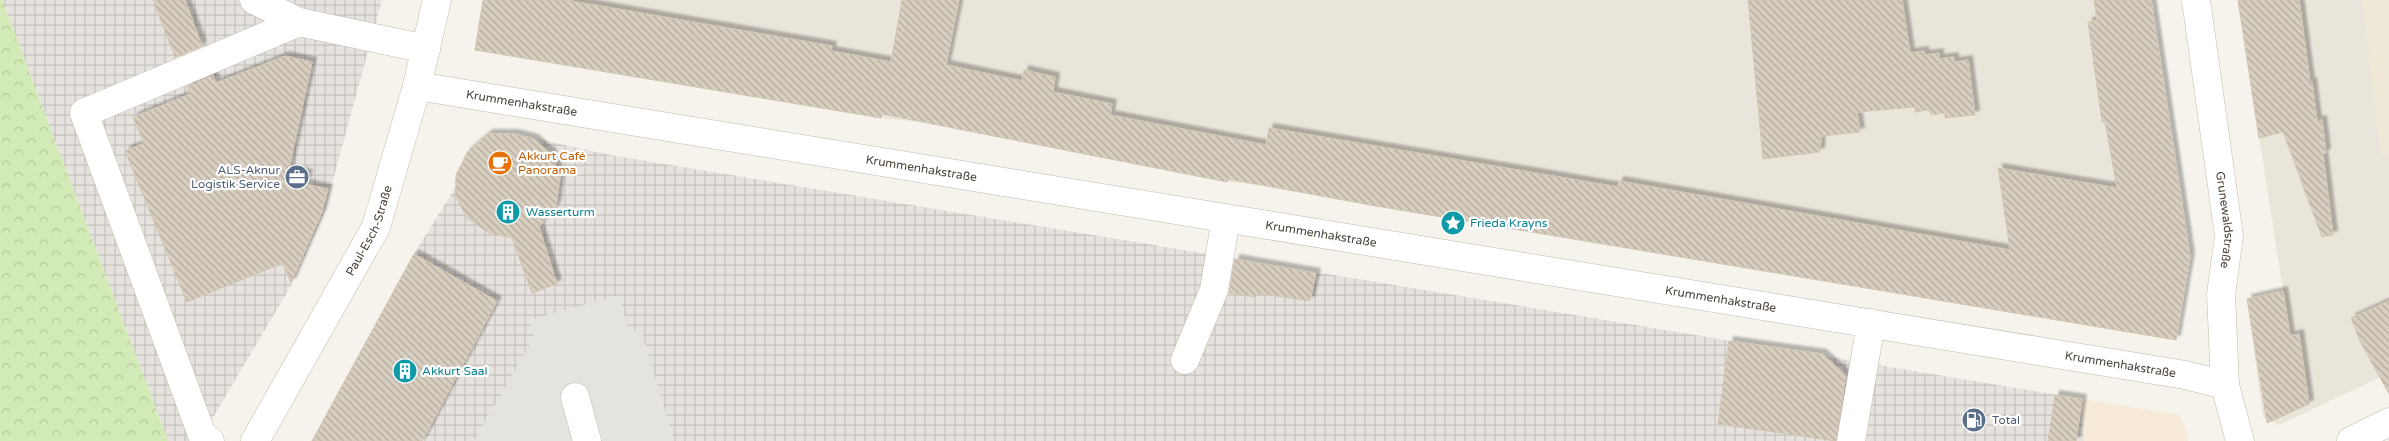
<svg xmlns="http://www.w3.org/2000/svg" width="2389" height="441" viewBox="0 0 2389 441" font-family="'Varela Round',sans-serif">
  <style>
    .residential { fill: #eae5da }
    .commercial { fill: #f7ead8 }
    .industrial { fill: url(#industrial-grid) }
    .education { fill: #efe8d6 }
    .forest { fill: url(#forest-crowns) }
    .parking { fill: #e5e3e0 }
    .building { fill: url(#building-back-hatch); stroke: #d3c7b4; filter: url(#shadow) }
    .lines { fill: none; stroke-linecap: round; stroke-linejoin: round }
    .minor-casing { stroke: #c2bbae; stroke-width: 29 }
    .minor { stroke: #fff; stroke-width: 28 }
    .labels { text-anchor: middle; dominant-baseline: central; stroke-width: 4.5; stroke-linejoin: round; paint-order: stroke }
    .street-label { font-size: 12px; fill: #4b4439; stroke: #fff }
    .food-label { font-size: 12px; fill: #c56008; stroke: #fff; text-anchor: start }
    .service-label { font-size: 12px; fill: #4e5e75; stroke: #fff; text-anchor: end }
    .culture-label { font-size: 12px; fill: #0d838f; stroke: #fff; text-anchor: start }
  </style>
  <defs>
    <pattern id="industrial-grid" width="8" height="8" patternUnits="userSpaceOnUse" patternTransform="scale(1.25)"><rect width="8" height="8" fill="#e6e2dd"/><path d="M0 4h8M4 0v8" fill="none" stroke="#c7c3be"/></pattern>
    <pattern id="forest-crowns" width="20" height="18" patternUnits="userSpaceOnUse" patternTransform="scale(1.25)"><rect width="20" height="18" fill="#d2eab5"/><path d="M2 6a3 3 0 1 1 6 0M12 15a3 3 0 1 1 6 0" fill="none" stroke="#b6ca9c"/></pattern>
    <pattern id="building-back-hatch" width="6" height="6" patternUnits="userSpaceOnUse" patternTransform="scale(1.25)"><rect width="6" height="6" fill="#d8cfc1"/><path d="M-1 5l2 2M0 0l6 6M5-1l2 2" fill="none" stroke="#b1aa9e"/></pattern>
    <filter id="shadow"><feDropShadow dx="4.5" dy="-4.5" stdDeviation="1" flood-color="#0004"/></filter>
  </defs>
  <rect width="100%" height="100%" fill="#f6f3ec"/>
  <path class="residential" d="M483,0H2151L2190,257L2176,340L1389,208L1260,185L1227,182L930,123L881,118L475,50Z
    M2238,0H2389V373L2279,425L2263,417L2247,299L2283,291Z"/>
  <path class="commercial" d="M1876,365L2179,415L2187,431L2188,441H1861Z"/>
  <path class="industrial" d="M2,0H382L324,213L292,284L199,441H168Z
    M488,134H514L610,155L2082,399L2084,441H312L414,254L455,188L456,175L468,151Z"/>
  <path class="education" d="M2362,0H2389V154H2381Z"/>
  <path class="forest" d="M0,0H2L168,441H0Z"/>
  <path class="parking" d="M619,295L629,331L641,330L674,441H474L534,337L530,320Z"/>
  <path class="building" d="M153,0H185L202,46L175,57Z
    M483,0H565L832,46L831,51L891,62L902,0H959L946,65L1022,81L1024,70L1055,77L1053,92L1112,104L1110,115L1266,145L1269,128L1618,187L1619,181L2010,250L1998,168L2117,188L2105,122H2102L2088,22L2097,20L2094,0H2151L2190,257L2176,340L1376,206L1228,179L1227,182L882,114L881,118L475,50Z
    M1748,0H1902L1910,53L1924,51L1925,55L1939,53V59L1954,57V62L1968,60L1975,115L1945,118V113L1931,115L1929,110L1915,112V107L1857,112L1860,132L1821,136L1820,152L1763,159Z
    M2238,0H2299L2310,82H2312L2317,121L2322,120L2326,153L2323,154L2333,235L2322,237L2283,132L2259,138Z
    M285,56L312,62L289,169L308,174L305,184L328,189L322,212L291,283L283,263L187,302L125,151L144,143L133,117L190,94L187,87L213,75L216,83Z
    M488,134H514L534,139L551,154L560,176L556,206L539,227L557,284L532,293L512,238L489,233L467,218L456,197V175L468,151Z
    M414,254L497,301L422,441H312Z
    M1235,259L1316,273L1310,301L1256,293L1255,297L1229,293Z
    M2283,291L2290,336L2299,334L2309,404L2267,423L2247,299Z
    M2389,301V394L2360,341L2351,318Z
    M1729,341L1822,354L1846,375L1836,441L1718,424Z
    M2055,395L2082,399L2076,441H2048Z"/>
  <g class="lines">
    <defs>
      <g id="minor">
        <path d="M254,0L299,22L426,49"/>
        <path id="s1" d="M2196,0L2229,236L2221,294L2225,385L2240,441"/>
        <path id="s2" d="M417,86L2185,375L2225,385"/>
        <path d="M1185,360L1214,290L1226,218"/>
        <path d="M575,397L587,441"/>
        <path d="M210,441L202,435L84,113L299,22"/>
        <path id="s3" d="M255,441L376,227L417,86L437,0"/>
        <path d="M1851,441L1871,323"/>
        <path d="M2351,441L2389,422"/>
      </g>
    </defs>
    <use href="#minor" class="minor-casing"/>
    <use href="#minor" class="minor"/>
  </g>
  <defs>
    <symbol id="cafe-disc" viewBox="-11 -11 22 22"><circle r="9.5" fill="#e8710a" stroke="#fff"/><path d="M-5.5-4.5H6V0H3Q3 3.5 0 3.5H-2.5Q-5.5 3.5-5.5 0ZM3-3.2v2h1.7v-2ZM-6 4.5H4V6H-6Z" fill="#fff"/></symbol>
    <symbol id="office-disc" viewBox="-11 -11 22 22"><circle r="9.5" fill="#5c6f8a" stroke="#fff"/><path d="M-6-3h4V-5.5h4V-3h4V5H-6ZM-1-4.5V-3h2v-1.5ZM-6 0V1H6V0Z" fill="#fff"/></symbol>
    <symbol id="building-disc" viewBox="-11 -11 22 22"><circle r="9.5" fill="#0f9aa8" stroke="#fff"/><path d="M-4-6H4V6H1V3H-1V6H-4ZM-2.5-4.3h1.7v1.8h-1.7ZM.8-4.3h1.7v1.8H.8ZM-2.5-1h1.7V.8h-1.7ZM.8-1h1.7V.8H.8Z" fill="#fff"/></symbol>
    <symbol id="sight-disc" viewBox="-11 -11 22 22"><circle r="9.5" fill="#0f9aa8" stroke="#fff"/><path d="M0-6L1.8-2.2L6-1.7L2.9 1.2L3.7 5.4L0 3.3L-3.7 5.4L-2.9 1.2L-6-1.7L-1.8-2.2Z" fill="#fff"/></symbol>
    <symbol id="fuel-disc" viewBox="-11 -11 22 22"><circle r="9.5" fill="#5c6f8a" stroke="#fff"/><path d="M-5.5-6h7V0h2V4h1.3V-2.5L3-4.5l.8-.8L6-3V5H2.5V1h-1V6h-7ZM-4.2-4.7v3.2H.2V-4.7Z" fill="#fff"/></symbol>
  </defs>
  <g fill-rule="evenodd">
    <use href="#cafe-disc" x="486" y="149" width="28" height="28"/>
    <use href="#office-disc" x="283" y="163" width="28" height="28"/>
    <use href="#building-disc" x="494" y="198" width="28" height="28"/>
    <use href="#sight-disc" x="1439" y="209" width="28" height="28"/>
    <use href="#building-disc" x="391" y="357" width="28" height="28"/>
    <use href="#fuel-disc" x="1960" y="406" width="28" height="28"/>
  </g>
  <g class="labels">
    <g class="street-label">
      <text stroke="none"><textPath href="#s2" startOffset="106">Krummenhakstraße</textPath></text>
      <text stroke="none"><textPath href="#s2" startOffset="511">Krummenhakstraße</textPath></text>
      <text stroke="none"><textPath href="#s1" startOffset="222">Grunewaldstraße</textPath></text>
      <text stroke="none"><textPath href="#s3" startOffset="240">Paul-Esch-Straße</textPath></text>
      <text stroke="none"><textPath href="#s2" startOffset="916">Krummenhakstraße</textPath></text>
      <text stroke="none"><textPath href="#s2" startOffset="1321">Krummenhakstraße</textPath></text>
      <text stroke="none"><textPath href="#s2" startOffset="1726">Krummenhakstraße</textPath></text>
    </g>
    <g class="food-label">
      <text x="518" y="156">Akkurt Café<tspan x="518" dy="14">Panorama</tspan></text>
    </g>
    <g class="service-label">
      <text x="280" y="170">ALS-Aknur<tspan x="280" dy="14">Logistik Service</tspan></text>
      <text x="1992" y="420" text-anchor="start">Total</text>
    </g>
    <g class="culture-label">
      <text x="526" y="212">Wasserturm</text>
      <text x="1470" y="223">Frieda Krayns</text>
      <text x="422" y="371">Akkurt Saal</text>
    </g>
  </g>
</svg>
